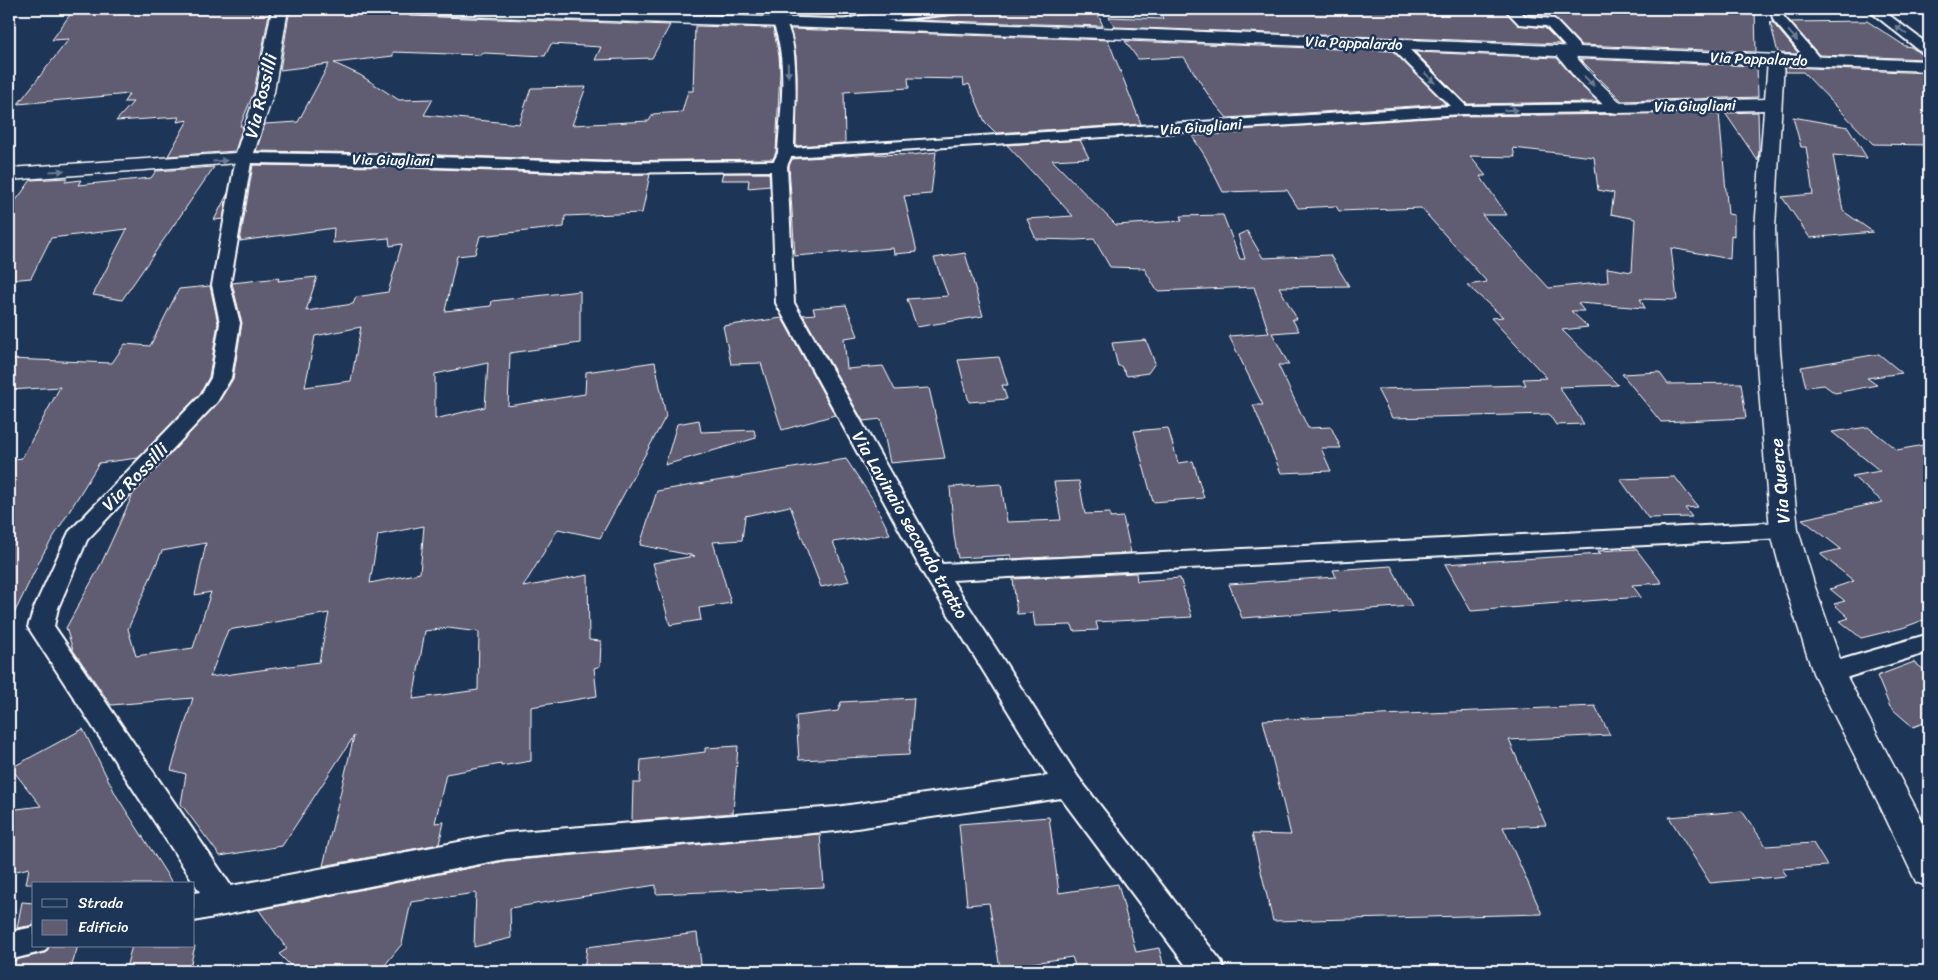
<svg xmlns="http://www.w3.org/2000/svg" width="1938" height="980" viewBox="0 0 1938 980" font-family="Sriracha,sans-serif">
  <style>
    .building { fill: #615c71; stroke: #fff; fill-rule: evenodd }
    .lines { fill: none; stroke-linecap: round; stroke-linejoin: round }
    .minor-casing { stroke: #fff; stroke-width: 4 }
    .tertiary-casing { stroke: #fff; stroke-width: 3 }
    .secondary-casing { stroke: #fff; stroke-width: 3 }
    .minor { fill: #1d3557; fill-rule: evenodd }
    .tertiary { fill: #1d3557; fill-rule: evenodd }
    .secondary { fill: #1d3557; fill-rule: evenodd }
    .oneway { fill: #6c7c92 }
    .labels { text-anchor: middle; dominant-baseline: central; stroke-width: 5; stroke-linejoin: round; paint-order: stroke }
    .far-street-label { font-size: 15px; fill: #fff; stroke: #1d3557 }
    .street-label { font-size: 18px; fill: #fff; stroke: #1d3557 }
  </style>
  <rect width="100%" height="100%" fill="#1d3557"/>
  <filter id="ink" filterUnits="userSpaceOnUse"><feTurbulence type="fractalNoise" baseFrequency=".02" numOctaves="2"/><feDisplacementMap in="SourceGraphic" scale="10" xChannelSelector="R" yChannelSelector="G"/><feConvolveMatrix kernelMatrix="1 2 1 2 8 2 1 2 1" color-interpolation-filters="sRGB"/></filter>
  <g filter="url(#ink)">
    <path class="building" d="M74,9H270L254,92L240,126H243L235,151L168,156L188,120L177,122L179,117L116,121L133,102H124L129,94L18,104L69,39L52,40Z
      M290,9L390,11L402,12L410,16L670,25L652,58L595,60L601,47L551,44L545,56L484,53L480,55L393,52V56L334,63L360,75L399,100L433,99L424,115L519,124L531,88L586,87L572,125L649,121L653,114L682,112L688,91H693L695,26L773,28L779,55L780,71L776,152L773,159L604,161L381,153L256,151L265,124L298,122L329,64L280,70Z
      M583,9H678L677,12Z
      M695,9H765L767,15L695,12Z
      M783,9H910L845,18L786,16Z
      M979,9H1080L1081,12H1097L1103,26L913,20L956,15L963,10Z
      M1232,9H1392L1397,13L1449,9H1503L1518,25L1545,28L1561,44L1115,27L1109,17L1163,19L1161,13Z
      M1520,9H1755L1756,52L1581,45L1555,18L1527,15Z
      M1867,21L1905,46L1911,47L1927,59L1819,55L1790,22Z
      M1770,22H1772L1799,54L1778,53Z
      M790,29L1108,40L1141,124L996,133L985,122L969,84L964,86L963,79L908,78L909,88L844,92L845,143L796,146L797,77L796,56Z
      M1125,41L1393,51L1446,104L1227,118L1211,99L1184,57L1138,59Z
      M1415,52L1557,58L1577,82L1598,102L1467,104Z
      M1580,59L1757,66L1758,97L1622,101Z
      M1786,67L1929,73V145L1873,144L1803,72H1785Z
      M1758,112L1759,150L1758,161L1725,113Z
      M1719,113L1728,214L1734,215V236L1731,235L1730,259L1671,248L1677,300L1640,299L1645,308L1578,303L1584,311H1571L1588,327L1562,330L1618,385L1559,387L1584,424L1556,425L1549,414L1392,418L1377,389L1526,385L1523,379L1547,378L1491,318L1503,317L1467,285L1487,282L1421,208L1339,211L1336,206L1298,208L1287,190L1223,192L1205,156L1192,136L1239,133L1237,130L1462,116ZM1513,148L1594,157L1598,190L1614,193L1611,214L1635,219L1632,272L1607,268L1608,282L1549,288L1482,215H1507L1480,176H1486L1470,156L1515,157Z
      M1793,117L1848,127L1867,158L1833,155L1843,211L1873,232L1810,238L1782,197L1813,194L1806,147H1801Z
      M1080,140L1089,158L1052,160L1116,225L1182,221L1180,216L1223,215L1240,259H1245L1238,235L1247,231L1263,258L1330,255L1349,286L1279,287L1297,319H1292L1299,331L1272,333L1289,365H1278L1308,428L1331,427L1341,448H1321L1331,471L1281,473L1253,405H1263L1229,336L1269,333L1254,287L1157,291L1144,268L1110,267L1094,239L1076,240L1036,239L1027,219L1073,216L1007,145Z
      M936,152L931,194L904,196L917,252L894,254L893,248L795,256L789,166L792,159L872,154L911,155Z
      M253,165L381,167L604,175L650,174L642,213L565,216L564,227L480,236L475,254L457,256L445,311L491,306L492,301L580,291V343L510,353L508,406L585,394L586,372L655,362L666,416L600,538L558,529L523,587L588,575L589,640L601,641L600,666L594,668L597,696L531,707V761L501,766V764L446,774L435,823L444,822L439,844L323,866L354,736L282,846L220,856L181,804L186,774L171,770L193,698L111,705L73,650L66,628L101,564L133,494L218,403L233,379L242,323L232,283L279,278L278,281L317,277L306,311L353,304L356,297L388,292L402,244L390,246L389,238L333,243L334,228L240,241ZM361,327L351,381L305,387L315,336ZM488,363L485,407L435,419V374ZM424,526L420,573L370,583L378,535ZM206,543L195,595L211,592L193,648L136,656L128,629L162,551ZM329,613L319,662L210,677L228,630ZM448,628L479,632L478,690L413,699L425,631Z
      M214,167L122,300L93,295L127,229L51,238L31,278L9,280V210L31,180L67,178L65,182L81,180L78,185L151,178L156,171Z
      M723,173H769L770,186L748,188L749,180H721Z
      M228,193L223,219L214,220Z
      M965,253L983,316L917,327L907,299L948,296L934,258Z
      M210,286L218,323L209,377L200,394L138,458L99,463L43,554L9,624V460L22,458L60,387L9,390V359L112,363L125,344L150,346L179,289Z
      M846,305L858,336L844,338L847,369L883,366L895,390L929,388L945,458L890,463L881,419L863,421L803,315L815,314L813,308Z
      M782,318L835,415L782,430L761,363L731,364L723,326Z
      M1146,340L1155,363L1148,373L1127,376L1121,366H1118L1112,343Z
      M1879,354L1902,373L1867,378L1877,385L1835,393L1824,385L1806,387L1801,367Z
      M999,357L1008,385H1002L1007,399L969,402L958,360Z
      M1659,372L1668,384L1741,383L1746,418L1661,422L1622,374Z
      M699,420L701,432L754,430L756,438L665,465L677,424Z
      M1868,427L1897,450L1929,444V618L1902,628L1861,638L1840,621L1849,618L1834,604L1845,601L1830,589L1854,581L1820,554L1841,549L1802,519L1883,502L1852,476L1880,471L1832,432Z
      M1168,428L1178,463L1193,461L1204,498L1153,502L1134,431Z
      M846,459L872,498L890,534L833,542L849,581L821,587L790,506L745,516L742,540L713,542L731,603L699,608L701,620L670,625L653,563L695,556L640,545L657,491Z
      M1675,477L1698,507L1685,508L1692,517L1648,518L1620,479Z
      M1079,481L1085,514L1110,513V518L1123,517L1131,553L1011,559V555L958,558L954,536L950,487L1001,484L1007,522L1061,520L1054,482Z
      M1636,549L1662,583L1632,585L1641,597L1532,605L1533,606L1471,611L1445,564L1601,554L1598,551Z
      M1391,566L1412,606L1242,618L1229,584L1336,577L1333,570Z
      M1136,573L1137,581L1180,578L1192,617L1096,622L1098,630L1074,631L1072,625L1035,626L1033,613L1017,614L1013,579Z
      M1914,662L1929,674V721L1913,727L1890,707L1877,676Z
      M914,698L909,755L799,760L796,716L838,711L841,702Z
      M1595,706L1610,735L1509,740L1546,825L1503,827L1542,914L1273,921L1252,834L1291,835L1263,720Z
      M83,729L116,795L173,884H26L29,868L9,873V810L41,806L11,768Z
      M738,746L733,813L632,821L633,783H640L641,760L705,752V748Z
      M1742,811L1766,846L1813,843L1827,866L1782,869L1787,876L1710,883L1669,817Z
      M1049,817L1059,893L1118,884L1136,952L1159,948L1165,971H1077L1072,957L1000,968L989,903L967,905L959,824Z
      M820,834L824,887L656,894V885L510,908L511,938L474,947L476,893L411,902L402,944L380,971H296L279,954L287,949L259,910L505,861Z
      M22,902L34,903V925L17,928Z
      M697,933L702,971H584L587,947Z
      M50,946H78L70,971H9L11,961L45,953Z
      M132,946H195L189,971H125Z"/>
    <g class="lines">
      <defs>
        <path id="minor" d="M925,9H962L956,13L860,24L840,29L834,25L835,22L860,16Z
          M1505,9H1518L1526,17L1554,19L1585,52L1578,56L1573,55L1546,26L1519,24Z
          M1770,9H1782L1784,17L1822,61L1820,64H1810L1774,21Z
          M1867,9H1881L1929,45V55L1924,54Z
          M779,19C803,25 794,126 794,148L1450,106L1392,48L1390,45L1392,42H1402L1466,106L1617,104L1622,105L1624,108L1622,111L1617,112L1462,114L791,157L787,166L794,303L942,564L1784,522L1792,525L1796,530L1792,535L1784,538L952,580L1078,777L1221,961L1225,971H1190L1061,798L836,831L505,859L194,921V893L200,892L28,627L34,608L69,532L201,395L211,378L220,323L212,285L236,158L238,155L244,153L381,155L604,163L774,161L778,153C780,111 789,63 773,23ZM251,163L381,165L604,173L771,171L776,303L923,573L1048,776L836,807L505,833L231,886L54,626L58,608L87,540L217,402L231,378L240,323L230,285Z
          M1929,634V652L1829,683L1820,680L1816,673L1820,666Z
          M34,927V946H48L45,951L9,960V932Z"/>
        <path id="tertiary" d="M272,9H288L274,92L251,162L9,180V168L236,153L256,92Z
          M767,9H781L787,23L785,26H773Z
          M1563,47L1569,49L1590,73L1621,103L1765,99L1768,60L1770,56H1782L1784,60L1775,229L1780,351L1798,530L1815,587L1845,673L1929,833V887L1916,882L1880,806L1813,673L1785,587L1770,530L1756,351L1755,229L1764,110L1617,113L1611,112L1578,81L1557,55L1555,52L1557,49Z"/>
        <path id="secondary" d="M402,9H535L1130,29L1929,61V71L1130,39L410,14L405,12Z"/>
      </defs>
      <use href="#minor" class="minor-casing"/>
      <use href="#tertiary" class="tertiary-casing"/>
      <use href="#secondary" class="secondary-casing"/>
      <use href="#minor" class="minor"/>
      <use href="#tertiary" class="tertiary"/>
      <use href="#secondary" class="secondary"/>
    </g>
    <defs><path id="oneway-solid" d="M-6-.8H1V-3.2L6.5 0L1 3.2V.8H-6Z" transform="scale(1.25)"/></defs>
    <g class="oneway">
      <use href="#oneway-solid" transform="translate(1901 30) rotate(-143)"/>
      <use href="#oneway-solid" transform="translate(1793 36) rotate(49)"/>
      <use href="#oneway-solid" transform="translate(788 70) rotate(88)"/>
      <use href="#oneway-solid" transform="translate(1430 78) rotate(45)"/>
      <use href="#oneway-solid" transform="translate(1589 81) rotate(44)"/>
      <use href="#oneway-solid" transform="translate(1511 110) rotate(-1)"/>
      <use href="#oneway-solid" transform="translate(220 161) rotate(-4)"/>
      <use href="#oneway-solid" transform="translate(57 171) rotate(-3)"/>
    </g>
  </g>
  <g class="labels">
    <g class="far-street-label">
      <text transform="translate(1354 43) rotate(2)">Via Pappalardo</text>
      <text transform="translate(1759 59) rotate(2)">Via Pappalardo</text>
      <text transform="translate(1695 106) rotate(-1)">Via Giugliani</text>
      <text transform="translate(1201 127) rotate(-4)">Via Giugliani</text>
      <text transform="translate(393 160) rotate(1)">Via Giugliani</text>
    </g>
    <g class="street-label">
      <text transform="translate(261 96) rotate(-76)">Via Rossilli</text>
      <text transform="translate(135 477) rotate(-46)">Via Rossilli</text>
      <text transform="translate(1780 481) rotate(-95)">Via Querce</text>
      <text transform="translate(910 525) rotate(60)">Via Lavinaio secondo tratto</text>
    </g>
  </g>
  <rect width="1938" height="980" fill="none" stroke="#1d3557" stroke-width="30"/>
  <rect x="15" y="15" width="1908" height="950" fill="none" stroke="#fff" stroke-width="2" filter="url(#ink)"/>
  <rect x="32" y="882" width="162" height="65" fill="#1d3557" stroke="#77869a"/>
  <rect x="42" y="899" width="25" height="8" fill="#1d3557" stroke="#77869a"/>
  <text x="78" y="908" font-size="15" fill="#ffffff">Strada</text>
  <rect x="42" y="920" width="25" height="15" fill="#615c71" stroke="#77869a"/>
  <text x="78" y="932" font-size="15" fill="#ffffff">Edificio</text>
</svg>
